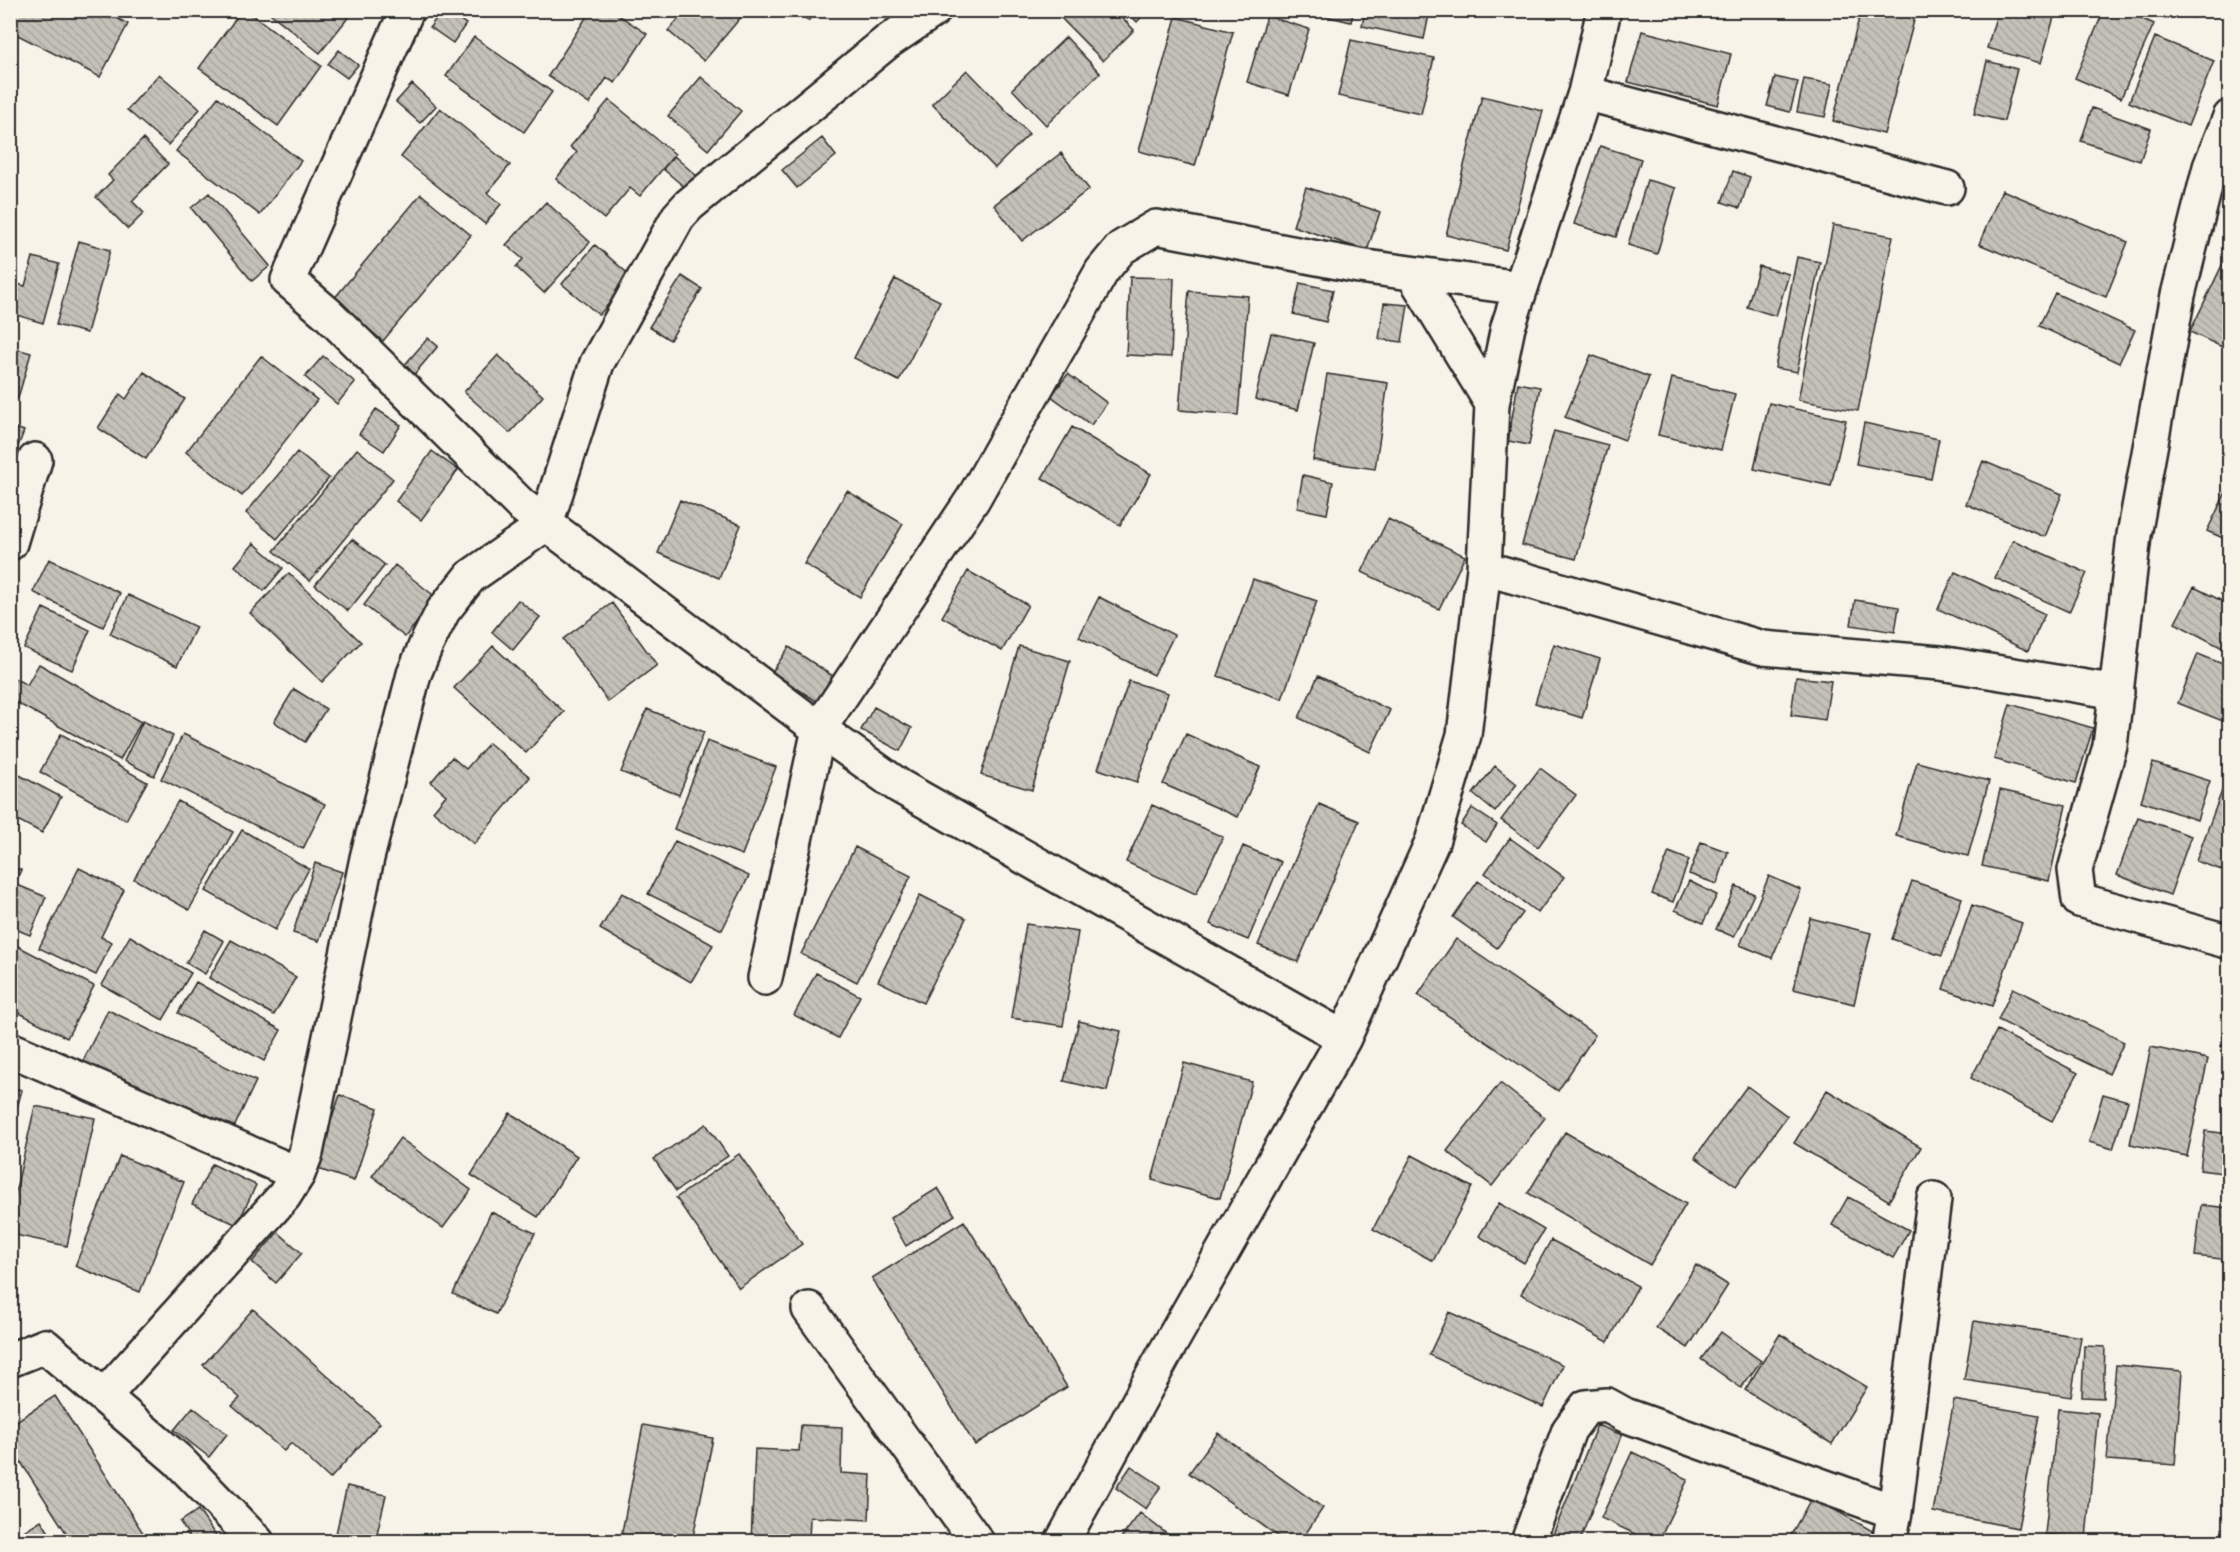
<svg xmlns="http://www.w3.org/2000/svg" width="2240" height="1552" viewBox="0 0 2240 1552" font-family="'Shantell Sans',sans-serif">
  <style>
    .building { fill: url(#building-back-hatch); stroke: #2b2b2b; stroke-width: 1.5 }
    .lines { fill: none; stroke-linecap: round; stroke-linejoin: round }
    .minor-casing { stroke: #2b2b2b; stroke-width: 38 }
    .minor { stroke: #f7f3e8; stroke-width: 33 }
  </style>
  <defs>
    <pattern id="building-back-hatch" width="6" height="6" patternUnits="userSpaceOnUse" patternTransform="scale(1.5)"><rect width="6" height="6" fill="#c4c1b9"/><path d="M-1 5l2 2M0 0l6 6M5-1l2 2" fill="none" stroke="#a9a69f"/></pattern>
  </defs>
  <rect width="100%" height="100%" fill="#f7f3e8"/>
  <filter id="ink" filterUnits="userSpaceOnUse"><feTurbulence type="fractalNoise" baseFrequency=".0167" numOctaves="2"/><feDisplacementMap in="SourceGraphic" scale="12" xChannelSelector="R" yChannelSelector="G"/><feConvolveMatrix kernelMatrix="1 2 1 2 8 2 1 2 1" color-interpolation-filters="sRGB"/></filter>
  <g filter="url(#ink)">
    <path class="building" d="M10,10H102L128,24L100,77L10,31Z
      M242,10H246L321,66L278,126L199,68Z
      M266,10H347L351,14L320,53Z
      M442,10H446L466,24L453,43L430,27Z
      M591,10H611L647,34L615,83L607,78L589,104L548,76Z
      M686,10H747L704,61L668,31Z
      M797,10H818L808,21Z
      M1063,10H1115L1134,30L1103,61L1058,15Z
      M1125,10H1148L1137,22Z
      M1300,10H1354L1351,22Z
      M1365,10H1430L1424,39L1362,26Z
      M1861,10H1905L1916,13L1884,134L1833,121Z
      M1998,10H2056L2041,63L1987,48Z
      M2104,10H2123L2154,24L2121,98L2075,78Z
      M2176,10H2197L2193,18Z
      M1267,16L1309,29L1289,95L1247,82Z
      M1176,17L1233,32L1195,166L1139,151Z
      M1642,31L1731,54L1718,105L1628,82Z
      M474,37L552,92L524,132L446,76Z
      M1066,37L1100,73L1046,125L1012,89Z
      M2155,37L2214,61L2188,126L2129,102Z
      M1351,40L1434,58L1421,114L1338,96Z
      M339,50L358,65L347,78L328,64Z
      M1987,61L2017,69L2004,121L1974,114Z
      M967,70L1029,134L995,168L932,104Z
      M159,74L200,109L168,145L127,110Z
      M701,77L741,111L708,150L668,116Z
      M1775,77L1798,82L1790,112L1767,106Z
      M1804,79L1832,84L1825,117L1797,112Z
      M412,84L436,106L420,123L396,102Z
      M1482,96L1543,111L1506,250L1446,235Z
      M218,97L301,161L260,215L176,151Z
      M609,100L675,154L640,196L630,188L604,219L556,179L577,152L570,147Z
      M440,108L510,165L487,193L501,204L485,224L401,157Z
      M2092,108L2151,129L2140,161L2081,141Z
      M822,138L836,156L797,188L782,170Z
      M143,139L168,164L132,201L144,213L128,229L96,197L113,180L108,175Z
      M1600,146L1641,159L1616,237L1574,224Z
      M1061,153L1089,189L1022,241L994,205Z
      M674,156L698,177L688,190L663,169Z
      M1733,171L1750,177L1740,208L1722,202Z
      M1647,180L1676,188L1657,254L1628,245Z
      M1306,187L1380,212L1367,251L1293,226Z
      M2002,190L2128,242L2106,297L1979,244Z
      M209,193L270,266L252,281L191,208Z
      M421,194L471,235L383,341L333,300Z
      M546,202L590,242L544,293L516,267L523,259L506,245Z
      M1833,225L1893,236L1858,411L1798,400Z
      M79,241L110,250L87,333L56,325Z
      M595,245L632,277L599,315L562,284Z
      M33,257L59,264L43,323L10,313V305L17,284L25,286Z
      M1797,257L1820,262L1797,372L1775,368Z
      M2226,257L2230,258V333L2222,347L2190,332Z
      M1759,266L1789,274L1776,316L1747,307Z
      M682,276L702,289L670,340L649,327Z
      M1130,277L1174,278L1171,357L1126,355Z
      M895,279L940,301L899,381L854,358Z
      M1300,283L1333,290L1326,322L1293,314Z
      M1189,291L1248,296L1238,415L1179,410Z
      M2055,293L2135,330L2119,363L2039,326Z
      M1384,303L1408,305L1402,342L1379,339Z
      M1271,333L1314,343L1298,410L1255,399Z
      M428,338L438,346L412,377L402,368Z
      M10,347L31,353L18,398L10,396Z
      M498,355L543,396L510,433L464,392Z
      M1591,355L1649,377L1625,440L1565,417Z
      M261,356L317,400L242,496L186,452Z
      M323,356L355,382L337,404L305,377Z
      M144,372L185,399L146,459L98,428L120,394L126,399Z
      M1068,374L1107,403L1091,425L1051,396Z
      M1327,374L1388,383L1375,469L1313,460Z
      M1672,378L1735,394L1721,450L1658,435Z
      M1518,383L1540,387L1529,445L1508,441Z
      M1769,403L1846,420L1831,486L1754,469Z
      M376,409L401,425L384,451L359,434Z
      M1864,423L1939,439L1931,479L1856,464Z
      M10,426L24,431L10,468Z
      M1072,427L1151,474L1120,525L1042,478Z
      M1554,431L1608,445L1576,559L1522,545Z
      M357,449L393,479L310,581L274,551Z
      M432,451L458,470L421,520L396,501Z
      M297,452L329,478L277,539L246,513Z
      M1983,461L2062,494L2045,537L1966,504Z
      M1303,475L1333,482L1327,514L1297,508Z
      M847,491L903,524L860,597L804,564Z
      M2226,492L2230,493V541L2207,531Z
      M680,500L741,525L719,578L658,553Z
      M1388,519L1465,556L1439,609L1362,572Z
      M352,539L385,565L348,611L315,585Z
      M2013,540L2087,573L2069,612L1995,578Z
      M254,543L283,568L264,591L235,566Z
      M49,559L120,593L103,627L33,592Z
      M395,565L437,598L405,637L364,605Z
      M968,571L1028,605L1002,651L942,617Z
      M1955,572L2045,614L2028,651L1938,609Z
      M289,573L361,642L322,682L250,613Z
      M1253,579L1317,601L1282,699L1218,676Z
      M2230,579V599L2221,594Z
      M2194,587L2230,605V652L2175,623Z
      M128,595L196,627L177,666L110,634Z
      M1099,597L1174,635L1154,675L1079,637Z
      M518,600L540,617L513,650L492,632Z
      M1855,600L1899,607L1895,632L1851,625Z
      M612,603L657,665L608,702L563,639Z
      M43,608L90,630L72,670L24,648Z
      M1554,644L1600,659L1582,718L1535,703Z
      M493,646L564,712L526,753L454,688Z
      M1019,646L1070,661L1032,790L981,775Z
      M789,647L842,682L825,707L772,672Z
      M2198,654L2230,667V724L2178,703Z
      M39,664L141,722L120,760L10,699V676L27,685Z
      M1318,676L1390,710L1370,752L1299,718Z
      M1796,677L1831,681L1825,720L1791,715Z
      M1129,681L1168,693L1137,782L1098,769Z
      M294,689L326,709L305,742L274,722Z
      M2010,704L2093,728L2076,783L1994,759Z
      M874,707L912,728L900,751L861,730Z
      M647,709L704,732L679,795L621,772Z
      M143,721L173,736L154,776L124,761Z
      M61,734L147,782L126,820L40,772Z
      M183,734L325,804L303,849L161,779Z
      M1186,734L1260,767L1238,817L1163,784Z
      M707,741L776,767L742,855L674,829Z
      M489,743L530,777L474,844L433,811L446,795L431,782L452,757L466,769Z
      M1917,762L1989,781L1968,856L1896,836Z
      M2153,763L2210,781L2197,820L2141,801Z
      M1495,766L1517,784L1495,812L1473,794Z
      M1540,768L1576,795L1538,847L1501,820Z
      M2230,769V873L2196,861Z
      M10,770L61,797L42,833L10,816Z
      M2000,790L2066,805L2049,881L1982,866Z
      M178,801L233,832L189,910L134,879Z
      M1319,804L1359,821L1298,962L1258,945Z
      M1152,805L1223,837L1196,894L1126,862Z
      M1472,808L1497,825L1486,842L1461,825Z
      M2138,817L2191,836L2170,895L2117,875Z
      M242,830L309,869L275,930L206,891Z
      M1510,838L1564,877L1538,913L1485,873Z
      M675,841L749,876L722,930L648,894Z
      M1701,842L1728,852L1717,884L1689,874Z
      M1243,846L1281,862L1248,940L1210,924Z
      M855,847L911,876L857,982L801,954Z
      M1669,852L1689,860L1673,902L1652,894Z
      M315,863L342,872L319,941L293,933Z
      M10,866L21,870L15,884L46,897L30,935L10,927Z
      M79,868L124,890L101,937L112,942L96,975L39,948Z
      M1769,876L1801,890L1772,958L1740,945Z
      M1478,881L1523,913L1497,948L1453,917Z
      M1689,881L1717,895L1703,923L1675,910Z
      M1912,881L1962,898L1942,956L1892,939Z
      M1736,886L1754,894L1734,937L1716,929Z
      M622,893L713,945L691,982L600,929Z
      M920,895L966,918L923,1003L878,981Z
      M1972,905L2022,923L1992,1006L1943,989Z
      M1810,918L1871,933L1854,1004L1793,989Z
      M1026,924L1078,932L1063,1026L1011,1018Z
      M205,930L224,941L205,974L186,963Z
      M130,936L191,973L163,1020L102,985Z
      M1456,939L1595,1035L1558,1091L1418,995Z
      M231,940L296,977L274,1015L209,978Z
      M10,942L94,986L67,1038L10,1008Z
      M816,973L860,996L838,1038L794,1015Z
      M196,982L281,1030L264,1061L178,1013Z
      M2013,988L2124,1042L2109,1074L1998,1020Z
      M108,1010L256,1081L230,1136L81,1065Z
      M2227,1014L2230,1015V1047L2221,1046Z
      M1079,1021L1121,1031L1107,1091L1064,1081Z
      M1997,1030L2078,1073L2052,1121L1971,1078Z
      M2151,1047L2208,1059L2187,1156L2130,1144Z
      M1184,1063L1252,1082L1220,1198L1152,1180Z
      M1500,1083L1545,1118L1492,1186L1447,1151Z
      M1747,1086L1787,1116L1736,1186L1695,1157Z
      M10,1087L22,1090L10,1133Z
      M1827,1090L1921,1147L1889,1201L1794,1143Z
      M2103,1094L2128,1101L2113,1149L2089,1142Z
      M340,1095L378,1108L354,1181L315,1168Z
      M35,1106L95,1118L67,1246L10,1234V1216Z
      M510,1113L577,1156L538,1217L471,1175Z
      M706,1124L728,1156L676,1191L654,1159Z
      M2205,1131L2230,1134V1174L2200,1170Z
      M1565,1132L1686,1204L1650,1265L1528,1193Z
      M400,1138L471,1190L443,1228L372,1176Z
      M739,1154L802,1244L739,1288L676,1198Z
      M1412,1155L1472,1187L1433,1261L1373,1229Z
      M120,1156L184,1182L140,1292L75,1266Z
      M212,1164L256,1185L237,1225L192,1204Z
      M938,1188L955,1215L906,1246L890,1218Z
      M1848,1197L1909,1230L1893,1258L1832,1225Z
      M1499,1203L1544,1230L1524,1263L1479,1236Z
      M2201,1205L2230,1208V1260L2195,1256Z
      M491,1212L535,1233L496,1314L453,1294Z
      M964,1221L1067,1387L975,1445L872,1278Z
      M278,1232L302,1253L276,1283L252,1262Z
      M1551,1240L1638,1286L1608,1342L1521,1294Z
      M1696,1265L1728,1285L1688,1348L1656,1328Z
      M253,1309L380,1423L330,1479L291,1443L284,1451L232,1406L240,1398L203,1365Z
      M1449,1312L1563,1365L1543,1407L1429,1355Z
      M1974,1321L2081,1337L2071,1397L1964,1380Z
      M1721,1332L1761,1361L1741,1388L1701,1359Z
      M1780,1334L1867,1387L1832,1444L1745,1390Z
      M2084,1346L2105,1347L2103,1398L2082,1397Z
      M2116,1365L2182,1371L2175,1465L2107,1460Z
      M55,1396L147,1539L143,1542H72L10,1445V1425Z
      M1954,1400L2039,1415L2018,1528L1933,1512Z
      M193,1407L227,1434L209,1457L174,1430Z
      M2058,1409L2098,1413L2086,1538L2045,1534Z
      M643,1425L713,1438L692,1542H620Z
      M801,1425L842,1427L841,1473L871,1475L869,1520L810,1517L809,1542H751L755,1449L799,1451Z
      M1597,1425L1622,1435L1579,1542H1550Z
      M1218,1433L1323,1508L1300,1542H1286L1189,1473Z
      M1632,1452L1688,1479L1658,1542H1652L1601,1518Z
      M1131,1466L1161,1486L1146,1509L1116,1488Z
      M347,1486L386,1495L375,1542H334Z
      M1812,1497L1883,1537L1881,1542H1787Z
      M198,1510L218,1539L215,1542H193L180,1522Z
      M1140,1513L1177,1542H1118Z
      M41,1520L55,1542H10V1540Z
      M420,1534L446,1536L445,1542H419Z"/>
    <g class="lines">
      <defs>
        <path id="minor" d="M407,10L288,280L328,314L521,505L819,729L899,786L1344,1038
          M1585,93L1947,188
          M2230,117L2210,167L2178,295L2134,535L2110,746L2075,870L2079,900L2230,942
          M1413,274L1492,404
          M10,543L35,460
          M1484,568L1763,648L1940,663L2117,692
          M765,978L819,729L973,499L1102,271L1121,248L1156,227L1359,266L1521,288
          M10,1049L298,1174
          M809,1309L977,1542
          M10,1360L45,1346L178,1460L257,1542
          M104,1396L284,1196L298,1174L306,1153L367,858L414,674L426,645L443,611L470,577L546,524L597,363L678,217L689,205L887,42L934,10
          M1062,1542L1164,1355L1344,1038L1432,842L1464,735L1484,568L1492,404L1508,327L1585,93L1604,10
          M1528,1542L1569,1430L1586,1407L1607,1405L1625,1415L1895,1512
          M1889,1542L1895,1512L1934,1199"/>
      </defs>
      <use href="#minor" class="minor-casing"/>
      <use href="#minor" class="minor"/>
    </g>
  </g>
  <rect width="2240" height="1552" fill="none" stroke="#f7f3e8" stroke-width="36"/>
  <rect x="18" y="18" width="2204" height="1516" fill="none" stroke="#2b2b2b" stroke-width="2" filter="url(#ink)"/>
</svg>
